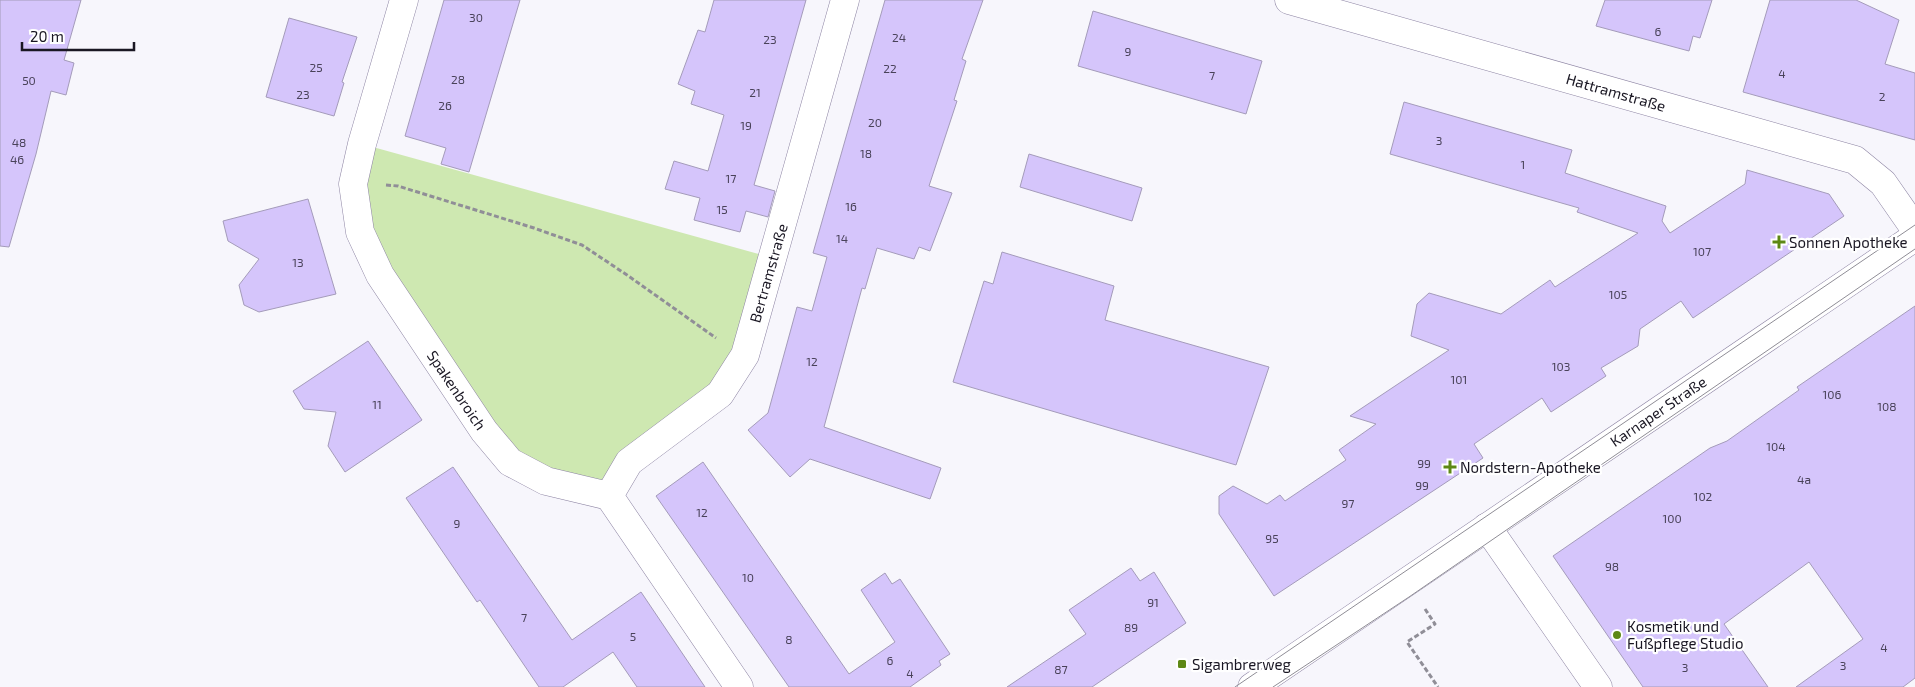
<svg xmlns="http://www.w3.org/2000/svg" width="1915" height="687" viewBox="0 0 1915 687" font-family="'Exo 2',sans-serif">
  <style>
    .green { fill: #cee8b1 }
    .building { fill: #d5c5fb; stroke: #a49bba }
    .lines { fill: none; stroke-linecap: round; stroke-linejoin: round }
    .minor-casing { stroke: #8d84a3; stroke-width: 29 }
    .secondary-casing { stroke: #8d84a3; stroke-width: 29 }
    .path { stroke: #908e97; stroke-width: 3; stroke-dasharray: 5 2.5; stroke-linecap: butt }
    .minor { stroke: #fff; stroke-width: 28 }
    .secondary { stroke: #fff; stroke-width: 28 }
    .tram { stroke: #8f8d96; stroke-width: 1 }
    .poi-dot { fill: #5e8815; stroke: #fff; stroke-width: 2 }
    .labels { text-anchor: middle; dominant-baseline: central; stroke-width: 4.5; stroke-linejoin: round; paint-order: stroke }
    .number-label { font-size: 12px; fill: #494259 }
    .street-label { font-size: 15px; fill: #1a1723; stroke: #fff }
    .poi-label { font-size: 15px; fill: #1a1723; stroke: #fff; text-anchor: start }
  </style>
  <rect width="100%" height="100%" fill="#f7f6fc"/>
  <path class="green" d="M362,144L773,258L745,355L609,496L510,462L360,232Z"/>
  <path class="building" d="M0,0H81L64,60L74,63L66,95L51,91L36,154L9,247L0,246Z
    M444,0H520L469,172L441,164L446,148L405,136Z
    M714,0H806L754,185L775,191L768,217L746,211L740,232L694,220L700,198L665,189L674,161L708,171L724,115L691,104L695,91L678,84L698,30L705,32Z
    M885,0H983L962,59L966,61L954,100L957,101L929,186L952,193L930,251L919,247L914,259L877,248L865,289L862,288L824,427L941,468L930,499L810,459L790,477L748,430L768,413L797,307L812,311L827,257L813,253Z
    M1605,0H1712L1700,38L1693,36L1689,51L1596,26Z
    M1770,0H1856L1899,20L1885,64L1915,73V140L1743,92Z
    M1093,11L1262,61L1246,114L1078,66Z
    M289,18L357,37L342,82L344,83L334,116L266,97Z
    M1404,102L1572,150L1565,173L1666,206L1662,221L1670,233L1745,184L1747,170L1829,194L1844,216L1693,318L1681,301L1640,329L1638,346L1601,368L1606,376L1551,412L1542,398L1474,444L1483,458L1274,596L1219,514V496L1233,486L1267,504L1280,495L1285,501L1346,460L1339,450L1376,424L1350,416L1449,350L1411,336L1417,304L1429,293L1501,314L1550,280L1555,287L1638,233L1577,212L1579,208L1390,154Z
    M1029,154L1142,188L1132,221L1020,187Z
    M308,199L336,294L259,312L244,305L239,285L259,259L228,241L223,221Z
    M1002,252L1114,286L1105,320L1269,367L1236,465L953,382L984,281L993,284Z
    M1915,306V678L1903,687H1796L1863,639L1809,562L1724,624L1768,687H1643L1553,556L1710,448L1727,441L1799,390L1797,387Z
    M368,341L422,420L345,472L328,446L336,412L304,409L293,391Z
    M703,462L849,674L895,642L861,590L885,573L892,584L900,579L950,654L939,661L941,665L910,687H789L656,496Z
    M453,467L572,640L641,592L705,687H637L613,652L563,687H539L480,600L477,602L406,498Z
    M1131,568L1140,581L1154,572L1186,623L1092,687H1007L1086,634L1069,610Z"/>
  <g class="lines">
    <defs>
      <path id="minor" d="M404,0L362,144L353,184L360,232L380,275L484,431L510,462L546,481L609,496L739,687
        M1289,0L1855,160L1883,183L1915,229
        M609,496L629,462L720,394L745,355L845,0
        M1487,527L1598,687"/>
      <path id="secondary" d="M1252,687L1915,237"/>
    </defs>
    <use href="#minor" class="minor-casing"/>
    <use href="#secondary" class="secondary-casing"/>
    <path class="path" d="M386,185L398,186L534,228L582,245L627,275L716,338
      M1425,609L1435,624L1407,642L1438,687"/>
    <use href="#minor" class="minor"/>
    <use href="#secondary" class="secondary"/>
    <path class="tram" d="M1235,687L1915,225
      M1273,687L1409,597L1915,249"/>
  </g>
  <g class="poi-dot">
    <path d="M1776.5 234.5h5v5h5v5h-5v5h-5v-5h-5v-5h5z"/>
    <path d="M1447.5 459.5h5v5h5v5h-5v5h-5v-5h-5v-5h5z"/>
    <circle cx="1617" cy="635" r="5"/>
    <rect x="1177" y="659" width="10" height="10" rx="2.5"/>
  </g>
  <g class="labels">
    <g class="number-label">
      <text x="476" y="17">30</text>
      <text x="1658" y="31">6</text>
      <text x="899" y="37">24</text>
      <text x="770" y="39">23</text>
      <text x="1128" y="51">9</text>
      <text x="316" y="67">25</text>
      <text x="890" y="68">22</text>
      <text x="1782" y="73">4</text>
      <text x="1212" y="75">7</text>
      <text x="458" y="79">28</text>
      <text x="29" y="80">50</text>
      <text x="755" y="92">21</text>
      <text x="303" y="94">23</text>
      <text x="1882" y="96">2</text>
      <text x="445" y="105">26</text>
      <text x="875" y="122">20</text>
      <text x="746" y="125">19</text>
      <text x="1439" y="140">3</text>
      <text x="19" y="142">48</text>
      <text x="866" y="153">18</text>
      <text x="17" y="159">46</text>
      <text x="1523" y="164">1</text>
      <text x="731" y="178">17</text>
      <text x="851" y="206">16</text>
      <text x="722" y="209">15</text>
      <text x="842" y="238">14</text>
      <text x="1702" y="251">107</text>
      <text x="298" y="262">13</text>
      <text x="1618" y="294">105</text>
      <text x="812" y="361">12</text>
      <text x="1561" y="366">103</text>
      <text x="1459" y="379">101</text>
      <text x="1832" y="394">106</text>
      <text x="377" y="404">11</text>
      <text x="1887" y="406">108</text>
      <text x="1776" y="446">104</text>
      <text x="1424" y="463">99</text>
      <text x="1804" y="479">4a</text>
      <text x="1422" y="485">99</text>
      <text x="1703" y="496">102</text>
      <text x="1348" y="503">97</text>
      <text x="702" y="512">12</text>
      <text x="1672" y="518">100</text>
      <text x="457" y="523">9</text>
      <text x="1272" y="538">95</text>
      <text x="1612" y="566">98</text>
      <text x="748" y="577">10</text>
      <text x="1153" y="602">91</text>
      <text x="524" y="617">7</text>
      <text x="1131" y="627">89</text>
      <text x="633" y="636">5</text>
      <text x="789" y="639">8</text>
      <text x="1884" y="647">4</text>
      <text x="890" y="660">6</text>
      <text x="1843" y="665">3</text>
      <text x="1685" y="667">3</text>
      <text x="1061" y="669">87</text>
      <text x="910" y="673">4</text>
    </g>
    <g class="street-label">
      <text transform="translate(1616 92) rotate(16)">Hattramstraße</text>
      <text transform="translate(768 273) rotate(-74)">Bertramstraße</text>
      <text transform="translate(457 390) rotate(56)">Spakenbroich</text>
      <text transform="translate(1658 411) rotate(-34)">Karnaper Straße</text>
    </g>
    <g class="poi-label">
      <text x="1789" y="242">Sonnen Apotheke</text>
      <text x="1460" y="467">Nordstern-Apotheke</text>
      <text x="1627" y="626">Kosmetik und<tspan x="1627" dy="17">Fußpflege Studio</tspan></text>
      <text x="1192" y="664">Sigambrerweg</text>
    </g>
  </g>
  <path d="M22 42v8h112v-8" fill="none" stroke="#1a1723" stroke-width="2.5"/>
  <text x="30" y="42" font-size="15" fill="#1a1723" stroke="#ffffff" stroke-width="4" paint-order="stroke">20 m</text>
</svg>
